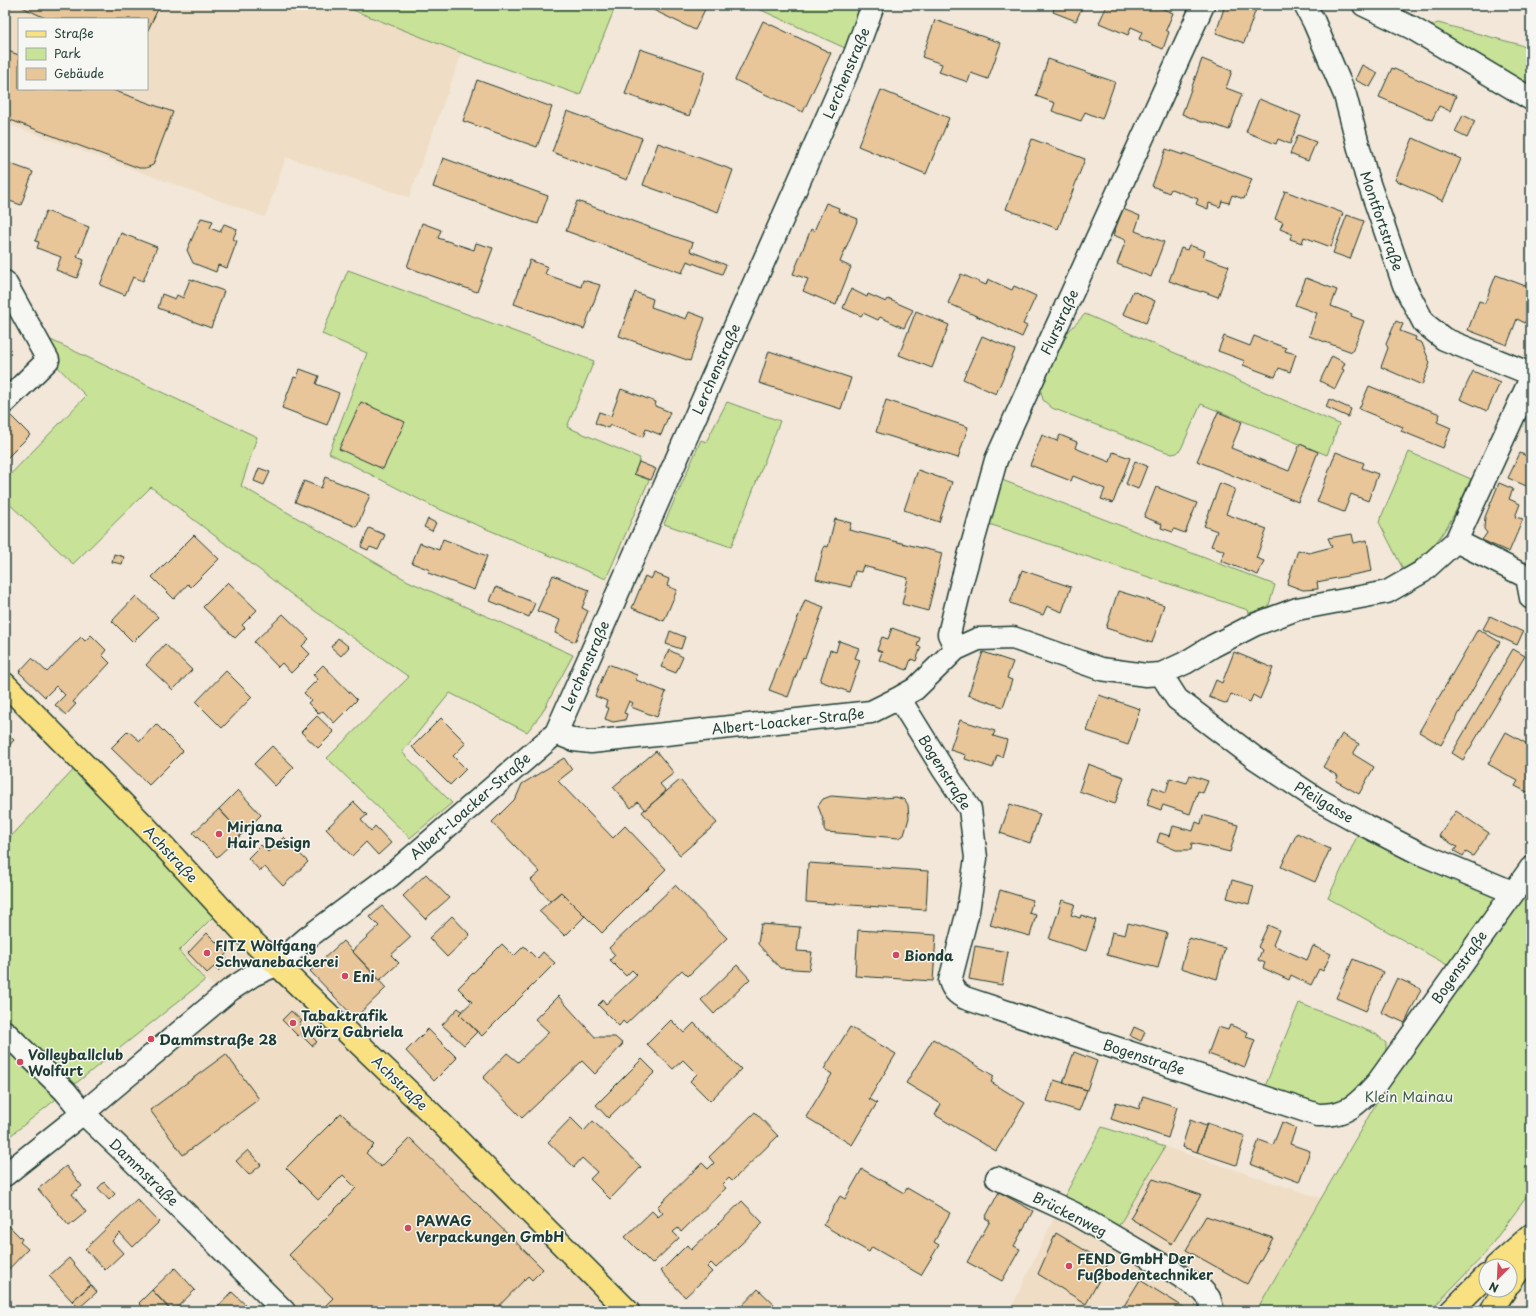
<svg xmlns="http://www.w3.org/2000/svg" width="1536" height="1316" viewBox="0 0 1536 1316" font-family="'Playpen Sans',sans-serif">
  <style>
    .built { fill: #efddc5; fill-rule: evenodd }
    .green { fill: #c8e298; stroke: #749066 }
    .building { fill: #e9c59a; stroke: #1f3d34 }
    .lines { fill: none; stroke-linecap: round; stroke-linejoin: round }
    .minor-casing { stroke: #1f3d34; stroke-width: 25 }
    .major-casing { stroke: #1f3d34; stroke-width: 25 }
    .highway-casing { stroke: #1f3d34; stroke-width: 25 }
    .minor { stroke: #f6f6f2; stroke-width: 22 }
    .major { stroke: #f9e181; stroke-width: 22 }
    .highway { stroke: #f9e181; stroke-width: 22 }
    .poi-dot { fill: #d1495b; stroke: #f6f6f2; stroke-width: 1.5 }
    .labels { text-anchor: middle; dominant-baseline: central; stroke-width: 3; stroke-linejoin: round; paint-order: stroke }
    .street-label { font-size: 14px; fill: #1f3d34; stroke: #f6f6f2 }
    .poi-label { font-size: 14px; font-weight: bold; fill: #1f3d34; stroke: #f6f6f2; text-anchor: start }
    .park-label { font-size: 14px; fill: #415e48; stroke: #f6f6f2 }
  </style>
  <rect width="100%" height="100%" fill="#f2e7d8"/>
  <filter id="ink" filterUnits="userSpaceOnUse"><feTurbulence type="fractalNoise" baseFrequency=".025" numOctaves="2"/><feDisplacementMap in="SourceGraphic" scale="8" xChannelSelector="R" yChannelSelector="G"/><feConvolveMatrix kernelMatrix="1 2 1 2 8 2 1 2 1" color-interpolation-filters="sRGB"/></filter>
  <g filter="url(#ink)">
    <path class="built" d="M5,5H340L462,53L409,197L286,157L265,217L5,123ZM19,19H147V89H19Z
      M225,909L628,1311H281L87,1109L228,1001L181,952Z
      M1165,1147L1320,1198L1256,1311H1010L1064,1197L1117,1229Z"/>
    <path class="green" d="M340,5H616L580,95L462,53Z
      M750,5H864L845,48Z
      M1438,23L1521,45L1531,51V90L1425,28Z
      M348,270L594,361L567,427L640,458L634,474L649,480L606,579L434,507L329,453L367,353L322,334Z
      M1085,314L1339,424L1327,455L1201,404L1181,449L1177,453L1172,454L1052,408L1043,400L1040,388L1068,332Z
      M38,334L257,437L241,486L408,581L573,655L542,713L527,732L450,693L402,752L452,803L410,838L327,758L409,677L295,597L151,487L73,564L5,500V480L86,396L52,361Z
      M727,402L780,421L731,547L664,524L701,440L706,442Z
      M1409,452L1471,479C1453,516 1442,548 1403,569L1379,522Z
      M1002,480L1275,585L1268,608L1249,613L1248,610L989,524Z
      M80,763L222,908L179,951L205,980L5,1140V843Z
      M1360,830L1501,897L1451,967L1328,898Z
      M1531,887V1191L1483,1256L1430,1311H1256L1385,1088Z
      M1299,1003L1376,1034L1386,1043V1061L1369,1085L1333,1109L1264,1089Z
      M1102,1127L1165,1147L1117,1229L1064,1197Z"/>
    <path class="building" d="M18,5H160L147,32V19H47Z
      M643,5H707L695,30Z
      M1055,5H1083L1076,21L1053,12Z
      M1107,5H1154L1173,13L1166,30L1169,32L1163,49L1139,39L1142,32L1138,30L1131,27L1128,35L1099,23Z
      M1225,5H1245L1256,9L1244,43L1216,33Z
      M935,20L1001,43L988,79L971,73L968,82L939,72L942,64L922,57Z
      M763,21L831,53L803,112L735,80Z
      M640,49L705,71L689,116L625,94Z
      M5,50L19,55V89H110L173,112L153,165L146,168H139L5,118Z
      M1048,59L1115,82L1102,119L1085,112L1081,121L1052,111L1055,103L1036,96Z
      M1202,59L1232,71L1226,88L1242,94L1229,130L1207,122H1201L1182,114Z
      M1362,65L1378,73L1370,87L1355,80Z
      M1392,68L1456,96L1450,111L1439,106L1432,120L1379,97Z
      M477,80L552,107L537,147L463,121Z
      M881,90L949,118L926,174L858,146Z
      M1259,99L1301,116L1290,144L1278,139L1276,144L1246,132Z
      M567,111L642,138L627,180L552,152Z
      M1463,115L1475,121L1467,138L1455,132Z
      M1298,135L1316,142L1308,161L1290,154Z
      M1413,138L1461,159L1443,201L1395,180Z
      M1032,139L1085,159L1058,229L1006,209Z
      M658,143L733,170L718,212L643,185Z
      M1166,149L1183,155V153L1252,179L1244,199L1232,195L1229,203L1222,201L1220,207L1209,203L1208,209L1196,204L1198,199L1171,189L1169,193L1152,186Z
      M443,158L548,196L538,224L433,187Z
      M5,162L33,172L21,205L7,200L5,206Z
      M1285,191L1343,213L1331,247L1304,237L1302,243L1290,239L1292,234L1280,229L1283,222L1275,219Z
      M577,201L693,243L690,251L726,265L722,274L687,261L682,273L566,231Z
      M826,203L839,208L838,211L858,219L840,262L851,267L836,305L803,291L808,279L793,274L811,229L814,231Z
      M1123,209L1140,216L1135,231L1164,242L1151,277L1117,264L1126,240L1113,235Z
      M46,211L89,227L77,257L84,260L77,278L56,270L61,257L37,248L39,242L35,241Z
      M1347,215L1364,221L1350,259L1333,253Z
      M201,218L213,221L210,228L220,232L224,224L237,229L233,239L237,241L227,268L218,265L216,272L193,263L187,250Z
      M422,223L441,230L438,238L474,250L476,243L493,248L477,292L407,267Z
      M121,233L157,247L143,281L133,277L125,295L100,285Z
      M1189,245L1205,251L1203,257L1229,266L1218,297L1202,291L1201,292L1169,281L1181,248L1187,250Z
      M530,260L548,267L545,274L581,287L583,280L600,285L584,329L514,304Z
      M961,274L986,285L988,279L1012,290L1014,286L1036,296L1023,324L1027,326L1022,337L948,303Z
      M1496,275L1531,288V306L1525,323L1517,319L1507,345L1468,330L1479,301L1485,303Z
      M1306,278L1337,290L1331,306L1352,314L1351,316L1364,321L1352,352L1309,336L1317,313L1295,305Z
      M190,279L224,291L211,328L158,308L162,294L175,299L177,295L183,298Z
      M851,289L867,297L868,294L886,302L888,299L913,310L904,328L880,317L878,320L863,313L861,316L843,308Z
      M1133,291L1155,301L1146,323L1123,314Z
      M635,292L653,299L651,307L686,319L689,312L705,318L690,361L619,336Z
      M916,311L949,325L932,368L899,355Z
      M1396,321L1403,324L1400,331L1416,337L1415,340L1422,343L1430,363L1422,385L1381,367L1388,348L1386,344Z
      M982,336L1015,350L996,394L963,379Z
      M1224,336L1250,346L1254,336L1286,348L1285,351L1296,354L1290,372L1279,368L1275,377L1243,365L1245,361L1218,351Z
      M769,351L851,378L841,409L759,383Z
      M1332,356L1345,363L1342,369L1344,370L1335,389L1320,381Z
      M300,369L319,376L316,384L339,393L327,425L282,408L294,377L297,378Z
      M1473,371L1500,383L1487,411L1460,399Z
      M1369,386L1440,414L1437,422L1451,428L1443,448L1401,431L1403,427L1359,409Z
      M621,389L656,402L655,406L670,412L661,435L646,429L643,437L610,425L608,428L595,423L599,412L611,416Z
      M1329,399L1351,409L1348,417L1326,407Z
      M886,400L968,427L958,458L876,432Z
      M361,402L405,422L383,469L339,449Z
      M7,412L30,435L5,460V413Z
      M1218,412L1242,422L1231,448L1289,471L1300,444L1318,452L1298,502L1197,461Z
      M1042,435L1057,441L1060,435L1077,442L1075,448L1110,462L1113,452L1130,458L1113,503L1101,499L1105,489L1073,476L1071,481L1030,465Z
      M1336,452L1364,463L1362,468L1378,474L1368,501L1351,494L1344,512L1317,502Z
      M1520,453L1531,458V488L1508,478Z
      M1135,461L1147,466L1138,489L1126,484Z
      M639,462L656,469L651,480L634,474Z
      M259,468L270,472L264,485L254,481Z
      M918,470L952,482L939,522L904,510Z
      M325,477L370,495L357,527L295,502L304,481L321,488Z
      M1220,483L1235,489L1226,514L1267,529L1256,558L1264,561L1258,575L1221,561L1225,551L1211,546L1217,531L1204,526Z
      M1499,483L1513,489L1509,499L1520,504L1515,517L1523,519L1509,552L1482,540L1487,533L1484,529L1485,517Z
      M1156,487L1197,503L1185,533L1174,529L1173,532L1161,528L1162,524L1144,517Z
      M428,519L436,523L432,531L424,527Z
      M835,519L851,523L849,530L942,553L928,611L902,604L908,578L863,566L861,572L855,571L851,587L816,579L824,546L828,547Z
      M369,528L385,535L378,550L370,547L368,550L361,547Z
      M1352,534L1354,543L1367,540L1372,571L1317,582L1318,589L1303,590L1287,584L1298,550L1309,553L1332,547L1328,538Z
      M194,535L219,559L191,587L188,584L174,599L152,577Z
      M443,539L487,556L474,590L428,573L430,570L412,563L420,543L439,550Z
      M114,554L124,557L122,564L112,562Z
      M1022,570L1071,587L1062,612L1047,606L1043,615L1010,603Z
      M654,573L669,579L667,586L677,590L664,621L632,608L645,576L651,579Z
      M553,575L589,590L582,608L588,611L575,642L555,633L560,620L537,611Z
      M228,582L257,610L242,625L245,628L235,638L203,607Z
      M496,587L535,603L529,617L490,601Z
      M1118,591L1164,605L1152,643L1106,628Z
      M136,596L158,617L133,642L112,621Z
      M805,600L824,607L805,658L803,657L788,697L769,690Z
      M283,614L309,639L302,646L310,654L291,673L282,663L278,667L254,642Z
      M1490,616L1523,632L1517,645L1483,629Z
      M892,628L920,638L917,646L921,647L916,661L911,659L907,670L879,660L882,652L877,650L882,637L888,639Z
      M1478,629L1500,642L1441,745L1419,732Z
      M670,631L685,637L681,649L666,644Z
      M91,635L106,650L102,655L110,663L73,702L76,704L66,715L55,705L65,695L56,686L45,697L19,672L32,658L47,672L81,637L85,641Z
      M338,638L349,647L341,656L331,647Z
      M839,641L859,648L855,658L860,660L849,692L820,681L830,650L836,652Z
      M165,644L192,670L173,690L146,665Z
      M1513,649L1525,656L1463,760L1452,753Z
      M669,650L683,657L676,673L661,667Z
      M983,652L1013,662L1007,678L1012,680L1003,707L968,695Z
      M1234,652L1273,668L1260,699L1253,695L1250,702L1231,694L1227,704L1209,697L1216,680L1222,683Z
      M608,664L637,675L636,680L666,692L657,717L631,707L633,703L629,701L624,713L627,714L625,720L613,722L605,719L609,708L605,707L607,701L595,696Z
      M323,665L357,700L334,723L323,711L319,714L308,703L311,700L304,693L318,679L313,675Z
      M226,671L252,697L222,728L196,702Z
      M1099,695L1140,709L1128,745L1087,731Z
      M317,716L334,732L318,748L301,732Z
      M441,718L466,743L453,756L466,769L450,785L412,747Z
      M960,720L995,731L993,736L1007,740L1002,757L997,755L993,768L965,759L966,755L950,750Z
      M156,724L183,751L149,785L111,748L128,731L140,741Z
      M5,732L14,740L5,750Z
      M1506,732L1531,746V771L1530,773L1531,774V794L1515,786L1518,781L1488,764Z
      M1342,734L1359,744L1353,754L1374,767L1359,794L1336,781L1338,776L1323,767Z
      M272,746L294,767L275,786L254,764Z
      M656,751L674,773L660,784L666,791L645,810L638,802L631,808L613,787Z
      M564,758L572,770L558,781L613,838L625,826L666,869L602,933L561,892L550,901L531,880L540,872L492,822L516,798L522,784Z
      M1088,764L1124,777L1115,804L1079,791Z
      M1190,775L1208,781L1203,793L1198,791L1190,814L1163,805L1161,810L1147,805L1153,787L1166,792L1170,778L1187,783Z
      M680,780L717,823L680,855L642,812Z
      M238,790L261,815L242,834L219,809Z
      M831,796L869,799L896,797L905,800L908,805L909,818L904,835L899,838L826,832L824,829V822L818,806L823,799Z
      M354,802L367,815L361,820L371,831L375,826L391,843L378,855L366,842L352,856L326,829Z
      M1010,804L1040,814L1030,843L1000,833Z
      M219,809L242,834L217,857L193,833Z
      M1456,811L1489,833L1473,856L1466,852L1463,856L1454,851L1457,847L1439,836Z
      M1203,815L1238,825L1230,852L1192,843L1191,850H1176L1157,842L1160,833L1170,836L1173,826L1193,831L1196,822L1201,824Z
      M1297,833L1330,849L1315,882L1281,867Z
      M284,837L308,862L283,886L265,867L260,871L248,858L261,845L268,852Z
      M808,863L928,871L926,910L806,902Z
      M426,874L449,898L425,919L403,896Z
      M1232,880L1254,886L1249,904L1227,898Z
      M675,885L727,938L688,976L682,970L626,1024L623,1021L619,1026L598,1005L603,1000L606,1004L637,975L632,970L626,976L610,960L615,955L609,948Z
      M1000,890L1033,900L1029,913L1036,915L1030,936L990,925Z
      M561,892L585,916L565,936L539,911Z
      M1062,900L1075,904L1071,915L1080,918L1081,915L1096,920L1086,951L1049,939Z
      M382,906L411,937L391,955L399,963L380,980L352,951L379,926L370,917Z
      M452,916L470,935L447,957L429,938Z
      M1128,923L1167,933L1158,968L1107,955L1112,932L1125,935Z
      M761,924L800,927L797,951L812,952L809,970L780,968L758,944Z
      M1268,925L1279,930L1273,945L1307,960L1313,946L1331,954L1323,971L1319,969L1311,985L1291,975L1289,980L1263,968L1265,963L1258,960L1262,950L1258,947Z
      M858,930L936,935L933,981L855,976Z
      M207,933L227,953L224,956L229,961L218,971L214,967L207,973L188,953Z
      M1189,938L1225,948L1217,979L1181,968Z
      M343,941L386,988L355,1018L310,971Z
      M502,944L514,956L524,946L537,959L543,952L555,963L482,1036L459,1014L472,1002L458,988Z
      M975,946L1008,952L1002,985L969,979Z
      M1353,959L1383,972L1366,1011L1336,998Z
      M737,965L750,979L714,1014L701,1000Z
      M1397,978L1421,989L1405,1023L1381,1012Z
      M558,996L595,1037H615L623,1044L595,1074L582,1061L522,1118L483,1078L507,1053L518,1062L549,1032L535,1019Z
      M458,1008L462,1011L459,1014L477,1032L464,1045L442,1025Z
      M291,1011L302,1021L299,1024L305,1030L298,1036L282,1020Z
      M671,1020L684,1033L694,1023L741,1069L710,1101L690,1081L697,1074L683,1060L673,1069L647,1044Z
      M1230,1025L1248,1032L1246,1037L1255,1040L1245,1067L1208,1054L1218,1027L1228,1030Z
      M850,1027L896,1054L869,1099L877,1103L852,1145L806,1117L832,1074L824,1069Z
      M1134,1027L1145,1032L1141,1041L1130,1036Z
      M428,1029L457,1058L434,1081L406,1051Z
      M307,1031L317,1042L312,1046L302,1036Z
      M933,1039L994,1076L991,1082L1025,1103L996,1151L935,1115L941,1104L906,1083Z
      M1074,1052L1097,1061L1087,1090L1063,1083Z
      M226,1054L259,1099L183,1155L150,1110Z
      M642,1059L655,1072L608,1118L596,1105Z
      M1054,1080L1087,1090L1079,1111L1047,1101Z
      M1143,1096L1177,1107L1168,1138L1111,1119L1116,1102L1139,1109Z
      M755,1112L778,1136L732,1181L729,1178L722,1185L726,1188L681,1232L678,1228L673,1232L679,1238L652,1264L625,1237L652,1211L658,1217L663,1213L657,1207L702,1163L708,1169L714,1163L709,1157Z
      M341,1113L374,1145L366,1153L381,1167L410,1138L543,1269L532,1280L528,1276L494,1311H326L323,1308L333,1298L289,1255L356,1188L343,1175L318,1200L286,1168Z
      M571,1118L584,1131L593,1121L641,1167L610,1199L590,1179L597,1172L582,1158L574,1167L548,1142Z
      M1190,1120L1206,1126L1197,1152L1182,1147Z
      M1282,1122L1296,1128L1290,1144L1310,1151L1299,1182L1250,1164L1259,1140L1273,1145Z
      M1207,1123L1245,1136L1236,1165L1197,1152Z
      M248,1150L261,1165L249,1175L236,1161Z
      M66,1166L82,1186L72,1194L86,1212L69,1226L38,1189Z
      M862,1169L904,1193L907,1188L950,1213L934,1242L939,1245L921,1275L872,1247L869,1252L823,1225L840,1196L845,1199Z
      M1153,1179L1201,1195L1172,1244L1130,1218Z
      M104,1182L115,1194L109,1200L98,1188Z
      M999,1192L1033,1211L1014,1246L1020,1249L1002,1281L967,1262L990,1221L985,1218Z
      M137,1199L159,1222L133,1247L120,1233L112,1241L123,1253L105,1270L85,1249Z
      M742,1201L763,1223L716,1268L711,1263L707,1267L712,1272L685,1297L661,1271L687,1245L691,1250Z
      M1206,1216L1273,1238L1247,1284L1186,1250Z
      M5,1222L22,1239L20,1242L28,1249L5,1273Z
      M1056,1233L1108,1264L1086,1304L1038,1274Z
      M69,1258L91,1285L72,1301L49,1276Z
      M175,1268L195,1290L173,1311H172L152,1290Z
      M1140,1280L1185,1308L1183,1311H1125L1122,1309Z
      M91,1285L97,1292L79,1308L72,1301Z
      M758,1289L781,1311H737Z
      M152,1290L169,1309L167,1311H147L139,1303Z
      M232,1292L252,1311H214Z"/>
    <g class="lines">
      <defs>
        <path id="minor" d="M1305,5L1314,22L1345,95L1366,175L1404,285L1424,323L1444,339L1531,374
          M1364,5L1412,28L1531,99
          M5,282L48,360L5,402
          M1456,541L1527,577L1531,598
          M956,649L949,634L962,581L996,460L1203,5
          M1161,674L1177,699L1255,758L1317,799L1366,826L1419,853L1512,892
          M899,698L943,769L970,809L976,858L968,911L950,981C953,990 957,994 965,998L1318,1115C1348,1116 1359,1103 1378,1082L1531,868
          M556,733L574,740L591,742L871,712L899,698L915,689L956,649L978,639L1013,638L1101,669L1146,675L1161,674L1185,663L1213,646L1254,625L1297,609L1387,592L1422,572L1456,541L1531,378
          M5,1032L65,1091L83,1113L124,1152L284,1311
          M5,1175L83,1113L230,990L253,975L276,965L307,938L390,876L556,733L855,54L873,5
          M997,1178L1073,1213L1166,1267L1202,1290L1209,1298L1213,1311"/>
        <path id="major" d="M5,684L147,828L245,934L429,1111L628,1311"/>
        <path id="highway" d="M1496,1266L1531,1235
          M1510,1283L1531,1254
          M1451,1311L1486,1276
          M1491,1311L1505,1290"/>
      </defs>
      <use href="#minor" class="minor-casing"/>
      <use href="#major" class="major-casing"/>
      <use href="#highway" class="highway-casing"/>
      <use href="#minor" class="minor"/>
      <use href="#major" class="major"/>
      <use href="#highway" class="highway"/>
    </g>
  </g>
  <g class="poi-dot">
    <circle cx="219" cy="834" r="4"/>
    <circle cx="207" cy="953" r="4"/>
    <circle cx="896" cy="955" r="4"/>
    <circle cx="345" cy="976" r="4"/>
    <circle cx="293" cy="1023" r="4"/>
    <circle cx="151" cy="1039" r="4"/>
    <circle cx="20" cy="1062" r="4"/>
    <circle cx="408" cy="1228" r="4"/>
    <circle cx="1069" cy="1266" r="4"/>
  </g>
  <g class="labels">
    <g class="street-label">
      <text transform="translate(846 73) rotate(-67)">Lerchenstraße</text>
      <text transform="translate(1382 221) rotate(71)">Montfortstraße</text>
      <text transform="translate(1059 322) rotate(-65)">Flurstraße</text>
      <text transform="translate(716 369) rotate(-66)">Lerchenstraße</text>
      <text transform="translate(585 666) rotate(-66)">Lerchenstraße</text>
      <text transform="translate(788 721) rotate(-6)">Albert-Loacker-Straße</text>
      <text transform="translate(945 772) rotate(58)">Bogenstraße</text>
      <text transform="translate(1324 802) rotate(31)">Pfeilgasse</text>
      <text transform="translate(470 806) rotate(-41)">Albert-Loacker-Straße</text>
      <text transform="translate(171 854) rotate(47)">Achstraße</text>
      <text transform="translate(1459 967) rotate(-55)">Bogenstraße</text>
      <text transform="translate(1144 1057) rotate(18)">Bogenstraße</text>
      <text transform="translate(400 1083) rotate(44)">Achstraße</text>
      <text transform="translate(144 1172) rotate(44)">Dammstraße</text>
      <text transform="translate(1070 1214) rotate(27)">Brückenweg</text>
    </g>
    <g class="poi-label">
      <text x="227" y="826">Mirjana<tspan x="227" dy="16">Hair Design</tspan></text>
      <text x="215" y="945">FITZ Wolfgang<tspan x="215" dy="16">Schwanebackerei</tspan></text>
      <text x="904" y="955">Bionda</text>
      <text x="353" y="976">Eni</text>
      <text x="301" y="1015">Tabaktrafik<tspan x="301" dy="16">Wörz Gabriela</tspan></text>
      <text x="159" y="1039">Dammstraße 28</text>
      <text x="28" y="1054">Volleyballclub<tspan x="28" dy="16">Wolfurt</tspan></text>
      <text x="416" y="1220">PAWAG<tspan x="416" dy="16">Verpackungen GmbH</tspan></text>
      <text x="1077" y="1258">FEND GmbH Der<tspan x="1077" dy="16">Fußbodentechniker</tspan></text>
    </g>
    <g class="park-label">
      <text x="1409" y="1096">Klein Mainau</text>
    </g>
  </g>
  <rect width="1536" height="1316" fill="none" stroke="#f6f6f2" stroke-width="20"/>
  <rect x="10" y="10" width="1516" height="1296" fill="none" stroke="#1f3d34" stroke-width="1.5" filter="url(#ink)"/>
  <rect x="18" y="18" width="130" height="72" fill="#f6f6f2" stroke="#a0aca6"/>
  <rect x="26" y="31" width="20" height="6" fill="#f9e181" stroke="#a0aca6"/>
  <text x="54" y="38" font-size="12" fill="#1f3d34">Straße</text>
  <rect x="26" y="48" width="20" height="12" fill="#c8e298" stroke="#a0aca6"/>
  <text x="54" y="58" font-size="12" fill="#1f3d34">Park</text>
  <rect x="26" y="68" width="20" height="12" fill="#e9c59a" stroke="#a0aca6"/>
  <text x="54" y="78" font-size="12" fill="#1f3d34">Gebäude</text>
  <g transform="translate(1498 1278) rotate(204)"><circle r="19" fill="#f6f6f2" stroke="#a0aca6"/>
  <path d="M0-3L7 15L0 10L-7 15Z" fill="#d1495b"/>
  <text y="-6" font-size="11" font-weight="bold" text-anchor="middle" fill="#1f3d34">N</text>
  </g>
</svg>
